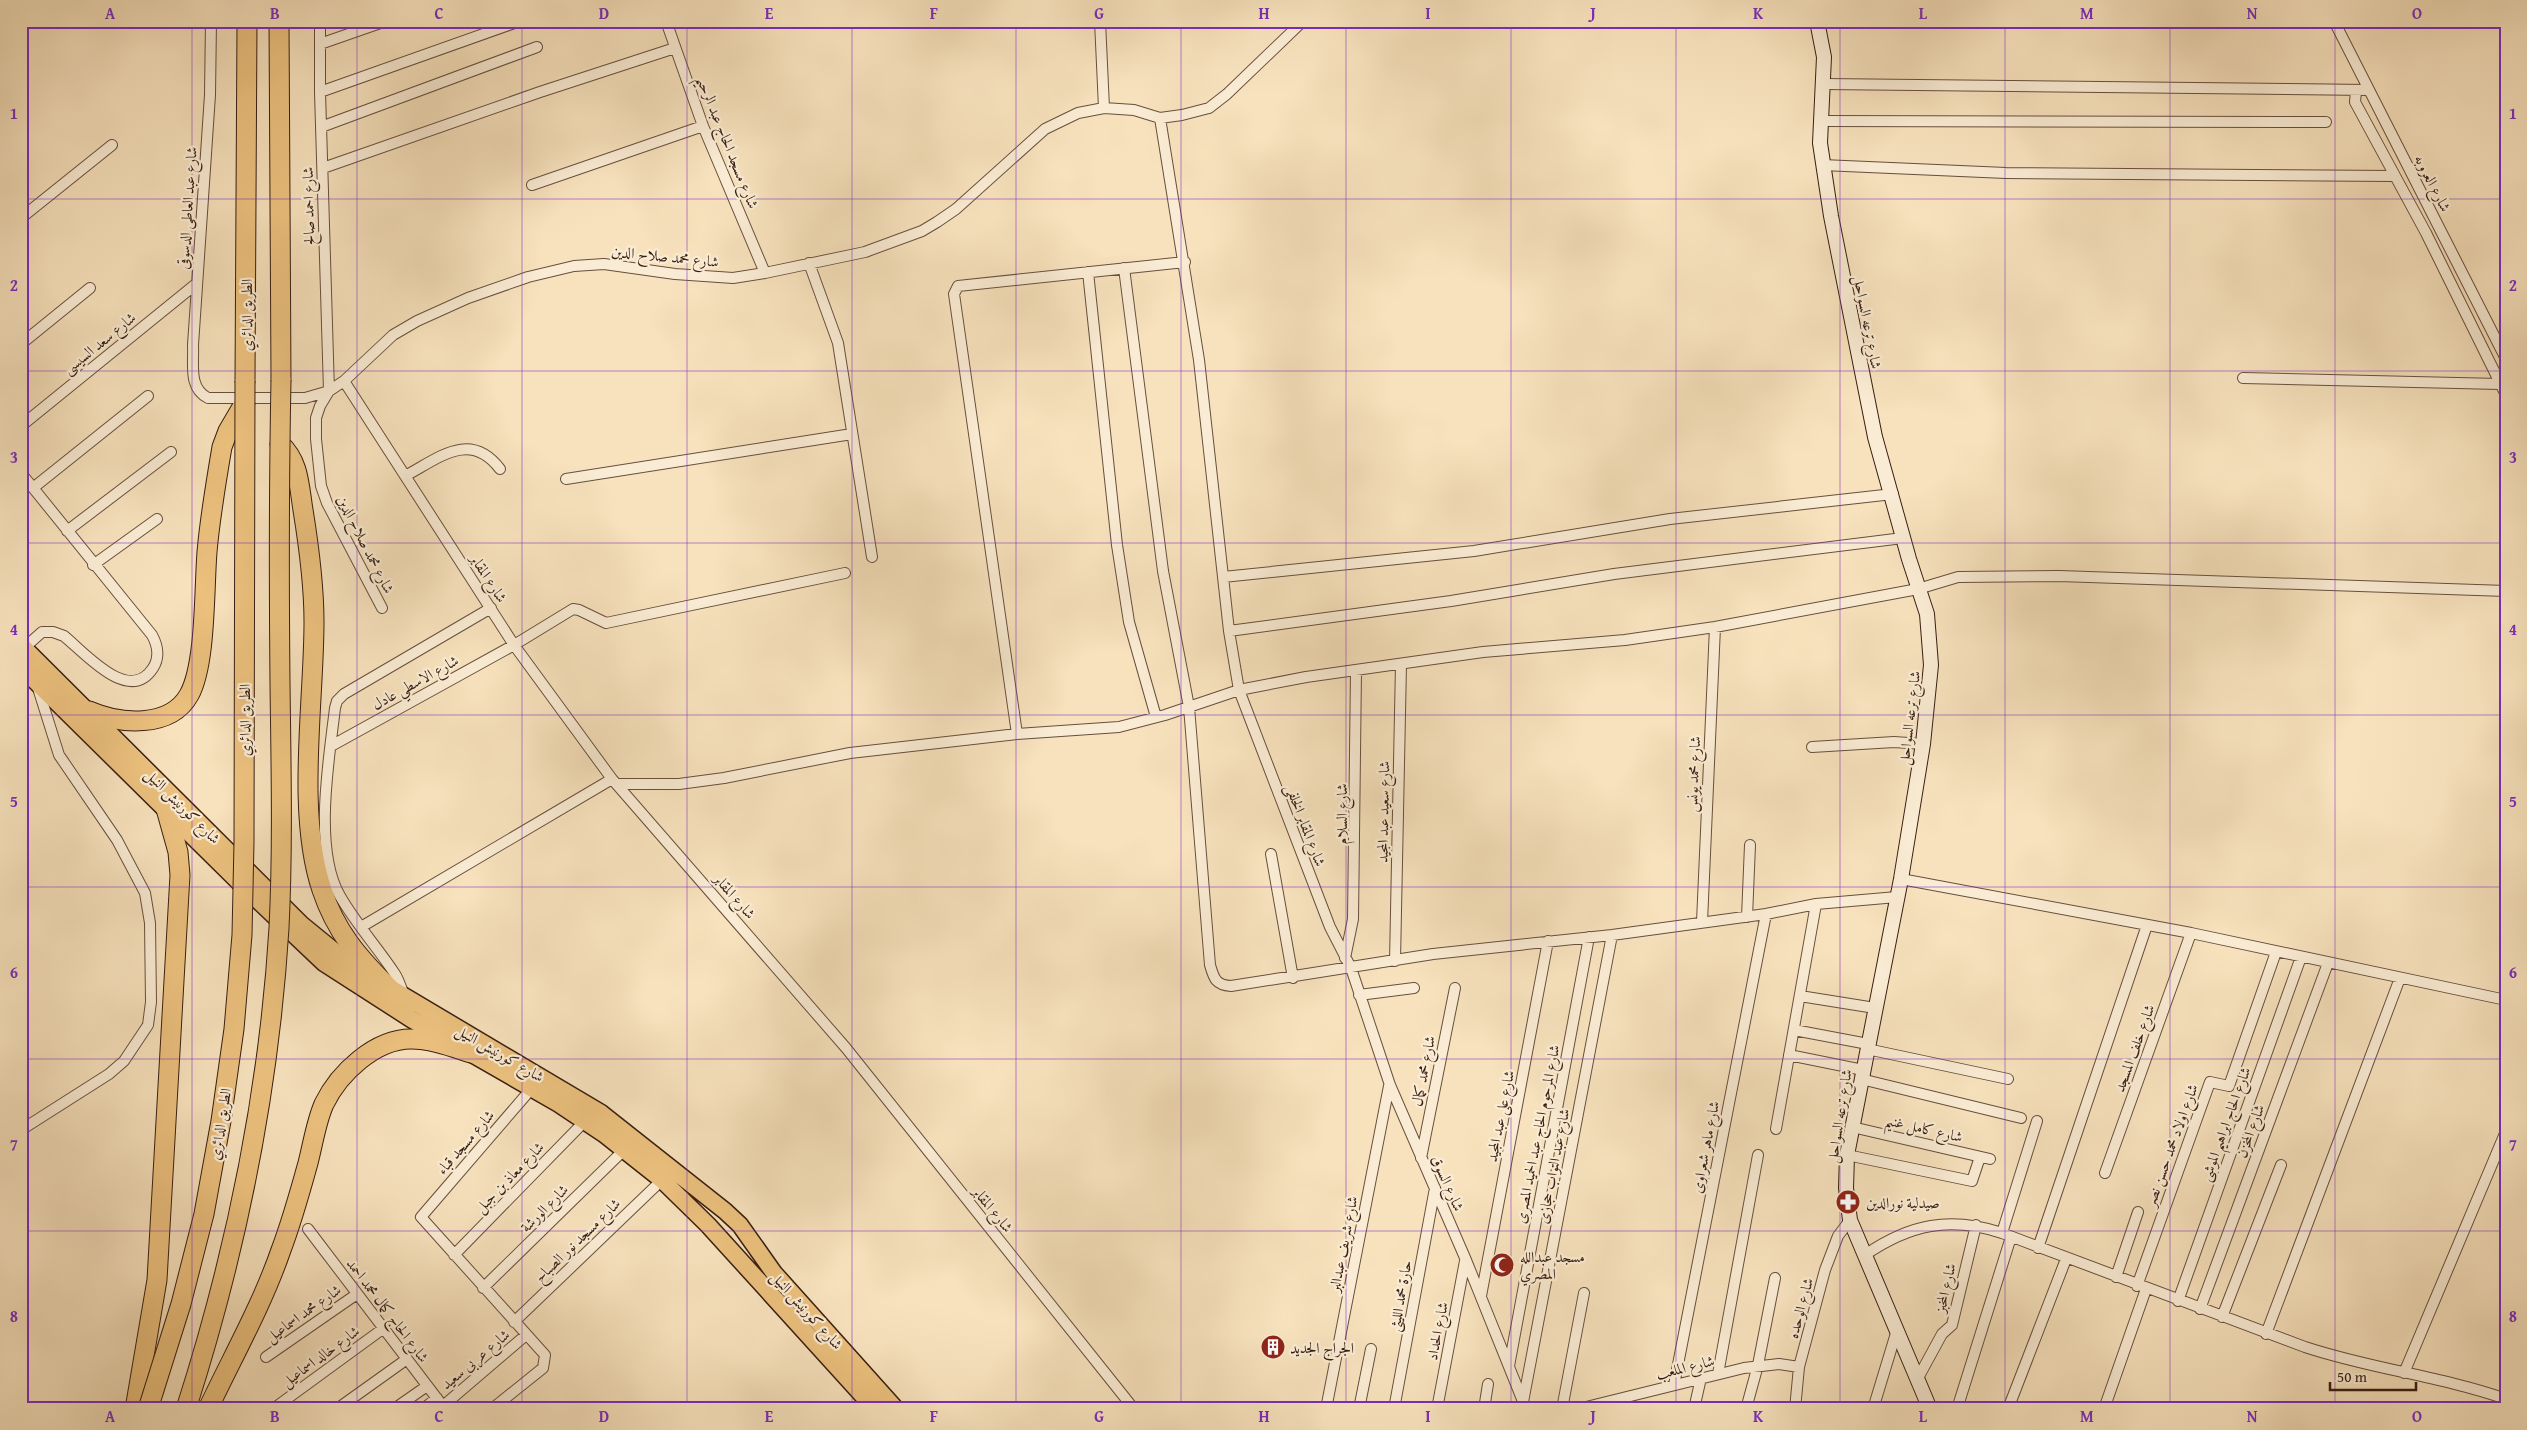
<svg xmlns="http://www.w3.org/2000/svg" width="2527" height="1430" viewBox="0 0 2527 1430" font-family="'Gentium Book Plus',Amiri,serif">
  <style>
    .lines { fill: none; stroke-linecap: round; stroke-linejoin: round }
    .street-casing { stroke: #684f3d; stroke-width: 12 }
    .secondary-casing { stroke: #381e12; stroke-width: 16 }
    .primary-casing { stroke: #381e12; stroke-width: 19 }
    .highway-casing { stroke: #381e12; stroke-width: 21 }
    .street { stroke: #faecd4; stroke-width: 10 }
    .secondary { stroke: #faecd4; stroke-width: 14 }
    .primary { stroke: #ecc17e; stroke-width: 16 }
    .highway { stroke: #ecc17e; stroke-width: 19 }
    .highway-bridge-casing { stroke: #381e12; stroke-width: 21; stroke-linecap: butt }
    .highway-bridge { stroke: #ecc17e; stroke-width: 19 }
    .grid { fill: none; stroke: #7b2cbf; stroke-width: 1; stroke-opacity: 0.55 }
    .labels { text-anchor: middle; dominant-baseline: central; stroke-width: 4.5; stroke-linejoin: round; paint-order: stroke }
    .street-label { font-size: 15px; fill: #381e12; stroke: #faecd4 }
    .poi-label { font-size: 15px; fill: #381e12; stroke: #faecd4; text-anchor: start }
    .neatline { fill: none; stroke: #7b2cbf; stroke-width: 2 }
    .grid-label { font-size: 16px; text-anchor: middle; font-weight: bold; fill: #7b2cbf }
  </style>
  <rect width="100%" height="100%" fill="#f7e2bd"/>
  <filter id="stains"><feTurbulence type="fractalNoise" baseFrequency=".004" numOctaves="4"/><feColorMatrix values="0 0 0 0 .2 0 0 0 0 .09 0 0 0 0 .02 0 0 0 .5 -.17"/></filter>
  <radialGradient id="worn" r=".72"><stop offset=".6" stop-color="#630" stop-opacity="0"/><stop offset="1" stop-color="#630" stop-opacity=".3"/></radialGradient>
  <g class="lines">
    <defs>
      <path id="street" d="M211,21L210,95L193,345C194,364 188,388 208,398H305L329,391L320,92V21
        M666,21L703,126L765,273
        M1100,21L1104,108
        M2334,21L2506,359
        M320,44L386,21
        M1824,84L2369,90
        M2356,91L2355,102L2426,233L2506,395
        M320,92L520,21
        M1160,118L1199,360L1229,631L1239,690L1330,927L1351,968L1390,1085L1466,1260L1526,1409
        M1820,121L2326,122
        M321,127L537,47
        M1822,165L2006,173L2395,176
        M323,168L540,92L675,48
        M532,185L703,126
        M21,218L112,145
        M809,263L838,343L872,557
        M1124,268L1163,571L1189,707L1210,965C1214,979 1216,985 1231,986L1433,954L1612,935L1766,914L1816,904L1897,897
        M1088,272L1117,545L1129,622L1156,717
        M21,344L90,288
        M2243,378L2500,384
        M344,381L514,645L612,779L846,1048L1134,1409
        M21,426L196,284
        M21,473L152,635C158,646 160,657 153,668C129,705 85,653 64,636L53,632H42L24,648
        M405,476C439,458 470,430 500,469
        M566,479L852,434
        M33,488L148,396
        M67,531L171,452
        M93,565L157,519
        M1223,577L1474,551L1670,519L1893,494
        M382,608L327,503L321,486L316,439V418L320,406L329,391L344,381L393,335L417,321L468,298L528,277L574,266L604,264L675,274L733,278L765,273L865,252L922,231L937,222L956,209L1045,129L1078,113L1104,108L1134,110L1160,118L1182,115L1209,108L1227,94L1303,21
        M1229,631L1451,601L1614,574L1903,538
        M1017,734L954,294L958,286L1185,262
        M331,746L514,645L573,609L579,610L606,623L845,573
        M1812,747L1894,742L1923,744
        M619,784H679L724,778L850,753L1017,734L1119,727L1165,715L1239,690L1306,677L1483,652L1625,640L1715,627L1918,589L1958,577L2059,576L2506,591
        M1271,854L1293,978
        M1901,879L2191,933L2506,1000
        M1747,917L1750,845
        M1702,922L1715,627
        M361,927L612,779
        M1345,958L1353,919L1356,670
        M1395,961L1401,664
        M404,995C401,988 399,980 395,974C378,948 356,924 340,896C313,849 329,760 335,708L337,701L344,694L491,608
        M1359,995L1414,988
        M1800,996L1875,1008
        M1794,1030L1868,1044
        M1867,1049L2008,1079
        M1789,1055L1863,1070
        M1861,1079L2021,1118
        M1852,1127L1990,1159
        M1776,1129L1816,904
        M21,1130L109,1074L124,1061L148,1025L151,1002L150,923L145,893L117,840L59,755L37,685
        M1847,1155L1972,1181L1980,1157
        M1421,1158L1455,988
        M2105,1173L2191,933
        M308,1229L445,1409
        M2002,1233L2037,1121
        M2038,1248L2147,925
        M454,1255L585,1121
        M1865,1255C1910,1224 1950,1216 2002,1233L2305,1347C2371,1369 2440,1376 2506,1399
        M2116,1277L2138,1212
        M2137,1286L2210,1082L2229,1086L2276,952
        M483,1288L625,1149
        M1481,1296L1548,941
        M2178,1301L2301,957
        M2200,1309L2328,963
        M2222,1317L2281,1165
        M514,1322L662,1180
        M2266,1334L2400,978
        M266,1357L357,1294
        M1509,1366L1589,937
        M2404,1373L2506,1131
        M1718,1374L1758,1155
        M1918,1378L1942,1334L1952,1325L1976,1225
        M1674,1385L1766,914
        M1523,1402L1612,935
        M443,1406L526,1335
        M273,1409L384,1328
        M337,1409L407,1359
        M394,1409L427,1386
        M423,1409L437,1398
        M492,1409L543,1368L545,1355L421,1217L532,1088
        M1326,1409L1389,1086
        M1359,1409L1371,1349
        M1394,1409L1435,1188
        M1437,1409L1465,1261
        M1484,1409L1488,1384
        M1562,1409L1584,1293
        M1578,1409L1744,1368L1779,1364L1799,1367
        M1694,1409L1701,1378
        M1746,1409L1758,1365L1775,1278
        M1795,1409L1799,1367L1825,1270L1838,1236L1850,1220
        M1873,1409L1897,1330
        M1957,1409L2011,1237
        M2008,1409L2066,1259
        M2104,1409L2146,1289"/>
      <path id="secondary" d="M1817,21L1824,57L1820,143L1831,216L1875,437L1909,559L1927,614L1931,665L1923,744L1901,879L1847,1155L1846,1188L1850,1220L1930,1409"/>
      <path id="primary" d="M21,645L301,924L350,964L601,1113L725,1211L740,1225L774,1273L896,1409
        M21,667L248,891L324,963L411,1019L559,1104L604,1134L662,1180L708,1225L875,1409"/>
      <path id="highway" d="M279,21L281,380
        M245,381L247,21
        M280,444C299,461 299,485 303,510C309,547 314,585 314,622C314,703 296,813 322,890C336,932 358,957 389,988
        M89,711C119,724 170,729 189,695C206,665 204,590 207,552C210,517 216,482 222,447L228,431L245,402
        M135,1409L157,1280L180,875L178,852L166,809
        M208,1409C233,1356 262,1305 281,1250C292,1221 300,1192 308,1163C313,1144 316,1122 324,1104C339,1073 375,1039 411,1039C431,1039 452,1047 471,1053"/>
    </defs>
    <use href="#street" class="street-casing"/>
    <use href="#secondary" class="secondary-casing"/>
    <use href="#primary" class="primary-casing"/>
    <use href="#highway" class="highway-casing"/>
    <use href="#street" class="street"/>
    <use href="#secondary" class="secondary"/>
    <use href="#primary" class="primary"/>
    <use href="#highway" class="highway"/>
    <defs>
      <path id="highway-bridge" d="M148,1409L181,1304L204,1214L221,1121L234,1029L242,935L244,842L245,381
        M186,1409C236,1253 269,1092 279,928C283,847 281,765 280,683C279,582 279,481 281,380"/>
    </defs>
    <use href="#highway-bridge" class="highway-bridge-casing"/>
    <use href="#highway-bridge" class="highway-bridge"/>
  </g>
  <path class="grid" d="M192,21V1409M357,21V1409M522,21V1409M687,21V1409M852,21V1409M1016,21V1409M1181,21V1409M1346,21V1409M1511,21V1409M1676,21V1409M1840,21V1409M2005,21V1409M2170,21V1409M2335,21V1409M21,199H2506M21,371H2506M21,543H2506M21,715H2506M21,887H2506M21,1059H2506M21,1231H2506"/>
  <defs>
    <symbol id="pharmacy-disc" viewBox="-11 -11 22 22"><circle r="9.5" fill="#8f2418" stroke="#faecd4"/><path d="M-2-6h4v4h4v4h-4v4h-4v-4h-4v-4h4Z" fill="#fff"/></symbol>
    <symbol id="mosque-disc" viewBox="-11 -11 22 22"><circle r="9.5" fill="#8f2418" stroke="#faecd4"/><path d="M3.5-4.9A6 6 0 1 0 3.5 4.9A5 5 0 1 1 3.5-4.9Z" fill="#fff"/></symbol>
    <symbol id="building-disc" viewBox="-11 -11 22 22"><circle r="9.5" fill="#8f2418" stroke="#faecd4"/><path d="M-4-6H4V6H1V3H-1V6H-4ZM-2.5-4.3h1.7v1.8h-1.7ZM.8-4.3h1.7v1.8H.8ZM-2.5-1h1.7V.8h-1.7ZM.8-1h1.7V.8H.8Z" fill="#fff"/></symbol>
  </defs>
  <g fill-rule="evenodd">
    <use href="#pharmacy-disc" x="1834" y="1188" width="28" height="28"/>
    <use href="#mosque-disc" x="1488" y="1251" width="28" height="28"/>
    <use href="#building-disc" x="1259" y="1333" width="28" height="28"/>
  </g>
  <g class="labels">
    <g class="street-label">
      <text transform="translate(728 142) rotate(68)">شارع مسجد الحاج عبد الرحيم</text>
      <text transform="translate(2433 183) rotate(63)">شارع العروبه</text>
      <text transform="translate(308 206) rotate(-91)">شارع احمد صالح</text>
      <text transform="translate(187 208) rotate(-86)">شارع عبد العاطى الدسوقى</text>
      <text transform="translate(665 256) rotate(6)">شارع محمد صلاح الدين</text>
      <text transform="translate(246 315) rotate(-90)">الطريق الدائري</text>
      <text transform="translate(1868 322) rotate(79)">شارع ترعه السواحل</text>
      <text transform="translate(99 343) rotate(-39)">شارع سعد السيسى</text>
      <text transform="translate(366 544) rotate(63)">شارع محمد صلاح الدين</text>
      <text transform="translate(489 578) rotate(57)">شارع المقابر</text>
      <text transform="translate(415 682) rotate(-29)">شارع الاسطي عادل</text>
      <text transform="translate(1909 718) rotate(-83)">شارع ترعه السواحل</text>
      <text transform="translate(244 720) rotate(-90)">الطريق الدائري</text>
      <text transform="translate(1693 774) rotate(-87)">شارع محمد يونس</text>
      <text transform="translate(183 806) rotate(45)">شارع كورنيش النيل</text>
      <text transform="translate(1383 812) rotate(-89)">شارع سعيد عبد المجيد</text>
      <text transform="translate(1341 814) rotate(-90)">شارع السلام</text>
      <text transform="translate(1306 825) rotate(69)">شارع المقابر الخلفى</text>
      <text transform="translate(735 896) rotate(49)">شارع المقابر</text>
      <text transform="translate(2134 1048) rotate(-70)">شارع خلف المسجد</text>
      <text transform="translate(500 1053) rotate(30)">شارع كورنيش النيل</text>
      <text transform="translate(1423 1071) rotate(-79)">شارع محمد كمال</text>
      <text transform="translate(1500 1116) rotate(-79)">شارع على عبد المجيد</text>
      <text transform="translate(1839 1116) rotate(-81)">شارع ترعه السواحل</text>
      <text transform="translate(220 1124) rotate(-81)">الطريق الدائري</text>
      <text transform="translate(2225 1124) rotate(-70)">شارع الحاج ابراهيم الموشى</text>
      <text transform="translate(1924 1128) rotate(13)">شارع كامل غنيم</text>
      <text transform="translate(2250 1131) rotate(-70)">شارع المخزن</text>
      <text transform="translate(1537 1134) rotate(-79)">شارع المرحوم الحاج عبد الحميد المصرى</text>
      <text transform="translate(465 1142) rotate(-49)">شارع مسجد قباء</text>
      <text transform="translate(2171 1145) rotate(-70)">شارع اولاد محمد حسن نصر</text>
      <text transform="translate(1705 1147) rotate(-79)">شارع ماهر شعراوى</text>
      <text transform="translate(1553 1166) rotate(-79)">شارع عبد التواب حجازى</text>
      <text transform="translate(509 1177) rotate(-46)">شارع معاذ بن جبل</text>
      <text transform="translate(1448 1183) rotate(66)">شارع السوق</text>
      <text transform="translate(544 1208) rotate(-45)">شارع الورشة</text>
      <text transform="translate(993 1209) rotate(51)">شارع المقابر</text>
      <text transform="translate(577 1240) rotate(-44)">شارع مسجد نور الصباح</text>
      <text transform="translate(1343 1244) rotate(-79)">شارع شريف عبدالبر</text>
      <text transform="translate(1945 1288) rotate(-77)">شارع المخبز</text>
      <text transform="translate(1400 1296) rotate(-80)">حارة محمد الليثى</text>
      <text transform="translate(1800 1308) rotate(-75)">شارع الوحده</text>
      <text transform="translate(388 1310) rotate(53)">شارع الحاج كمال محمد احمد</text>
      <text transform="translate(807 1310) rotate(48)">شارع كورنيش النيل</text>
      <text transform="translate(303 1313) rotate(-35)">شارع محمد اسماعيل</text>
      <text transform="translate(1437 1331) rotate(-79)">شارع الحداد</text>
      <text transform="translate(320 1356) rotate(-36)">شارع خالد اسماعيل</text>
      <text transform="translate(475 1359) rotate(-40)">شارع عربى سعيد</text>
      <text transform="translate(1685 1367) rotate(-14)">شارع الملعب</text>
    </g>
    <g class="poi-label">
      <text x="1866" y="1202">صيدلية نورالدين</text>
      <text x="1520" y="1256">مسجد عبدالله<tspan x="1520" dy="17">المصري</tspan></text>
      <text x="1290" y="1347">الجراج الجديد</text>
    </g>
  </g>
  <rect width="2527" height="1430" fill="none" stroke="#f7e2bd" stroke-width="55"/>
  <path d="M2330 1382v8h86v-8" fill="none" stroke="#381e12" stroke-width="2.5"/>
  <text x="2337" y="1382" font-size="15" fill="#381e12" stroke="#faecd4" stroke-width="4" paint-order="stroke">50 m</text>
  <rect x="28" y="28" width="2472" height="1374" class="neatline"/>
  <g class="grid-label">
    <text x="110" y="19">A</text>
    <text x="275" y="19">B</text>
    <text x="439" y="19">C</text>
    <text x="604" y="19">D</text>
    <text x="769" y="19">E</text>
    <text x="934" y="19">F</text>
    <text x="1099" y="19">G</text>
    <text x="1264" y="19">H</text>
    <text x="1428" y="19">I</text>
    <text x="1593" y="19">J</text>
    <text x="1758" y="19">K</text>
    <text x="1923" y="19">L</text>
    <text x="2087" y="19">M</text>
    <text x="2252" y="19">N</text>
    <text x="2417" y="19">O</text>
    <text x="14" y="119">1</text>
    <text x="2513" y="119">1</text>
    <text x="14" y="291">2</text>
    <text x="2513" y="291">2</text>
    <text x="14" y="463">3</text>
    <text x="2513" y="463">3</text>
    <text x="14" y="635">4</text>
    <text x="2513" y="635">4</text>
    <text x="14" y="807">5</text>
    <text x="2513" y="807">5</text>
    <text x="14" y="978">6</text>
    <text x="2513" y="978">6</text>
    <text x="14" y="1150">7</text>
    <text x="2513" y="1150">7</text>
    <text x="14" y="1322">8</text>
    <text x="2513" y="1322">8</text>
    <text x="110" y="1422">A</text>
    <text x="275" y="1422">B</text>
    <text x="439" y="1422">C</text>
    <text x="604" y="1422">D</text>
    <text x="769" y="1422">E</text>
    <text x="934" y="1422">F</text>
    <text x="1099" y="1422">G</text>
    <text x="1264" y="1422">H</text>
    <text x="1428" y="1422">I</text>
    <text x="1593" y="1422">J</text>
    <text x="1758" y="1422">K</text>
    <text x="1923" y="1422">L</text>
    <text x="2087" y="1422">M</text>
    <text x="2252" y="1422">N</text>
    <text x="2417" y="1422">O</text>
  </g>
  <rect width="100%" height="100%" filter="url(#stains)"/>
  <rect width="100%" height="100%" fill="url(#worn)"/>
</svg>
